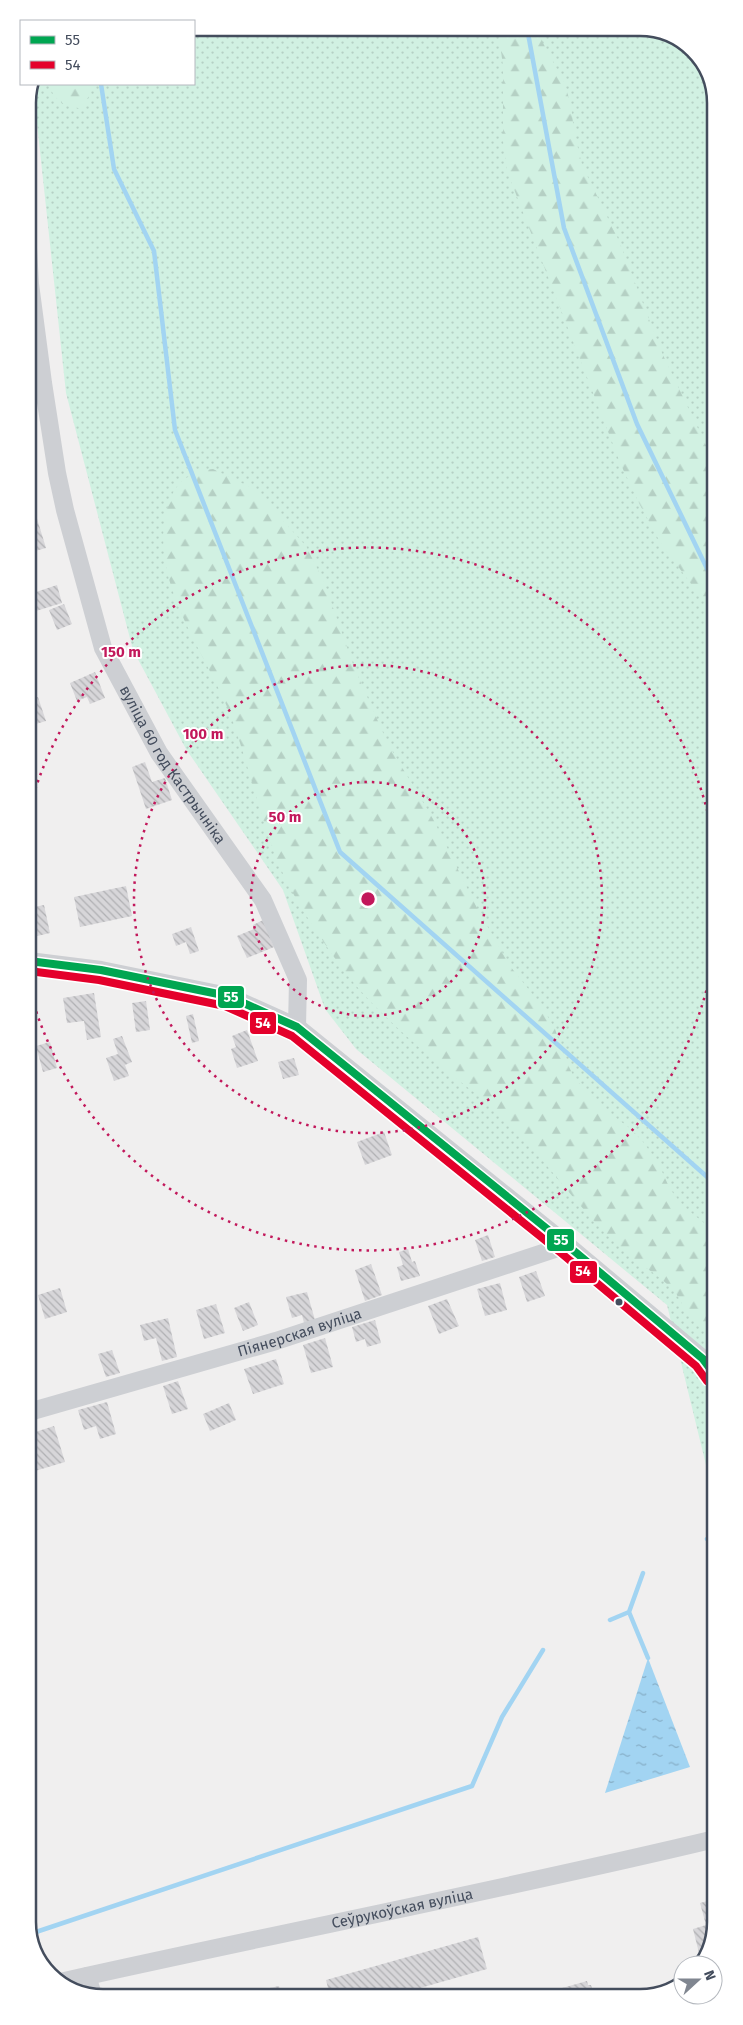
<svg xmlns="http://www.w3.org/2000/svg" width="743" height="2025" viewBox="0 0 743 2025" font-family="'Fira Sans',sans-serif">
  <style>
    .grass { fill: url(#grass-dots) }
    .forest { fill: url(#forest-firs) }
    .water { fill: url(#water-ripples) }
    .lines { fill: none; stroke-linecap: round; stroke-linejoin: round }
    .stream { stroke: #a2d4f2; stroke-width: 4.5 }
    .building { fill: url(#building-back-hatch) }
    .minor { stroke: #cdcfd3; stroke-width: 18 }
    .bus-1-casing { stroke: #fff; stroke-width: 11 }
    .bus-2-casing { stroke: #fff; stroke-width: 11 }
    .bus-1 { stroke: #00a651; stroke-width: 8 }
    .bus-2 { stroke: #e4002b; stroke-width: 8 }
    .ring { fill: none; stroke: #c2185b; stroke-width: 2.5; stroke-dasharray: 2.5 5 }
    .bus-dot { fill: #444d5d; stroke: #fff; stroke-width: 2 }
    .labels { text-anchor: middle; dominant-baseline: central; stroke-width: 4; stroke-linejoin: round; paint-order: stroke }
    .street-label { font-size: 15px; fill: #444d5d; stroke: #fff }
    .rim { fill: none; stroke: #444d5d; stroke-width: 2.5 }
    .centre { fill: #c2185b; stroke: #fff; stroke-width: 2.5 }
    .ring-label { font-size: 15px; text-anchor: middle; font-weight: bold; fill: #c2185b; stroke: #fff; stroke-width: 4; stroke-linejoin: round; paint-order: stroke }
    .line-badge { stroke: #fff; stroke-width: 2 }
    .badge-label { font-size: 14px; text-anchor: middle; font-weight: bold; fill: #fff }
  </style>
  <defs>
    <pattern id="grass-dots" width="8" height="8" patternUnits="userSpaceOnUse" patternTransform="scale(1.25)"><rect width="8" height="8" fill="#d1f1e2"/><path d="M2 2h.1M6 6h.1" fill="none" stroke="#b5d0c4" stroke-width="1.8" stroke-linecap="round"/></pattern>
    <pattern id="forest-firs" width="22" height="20" patternUnits="userSpaceOnUse" patternTransform="scale(1.25)"><rect width="22" height="20" fill="#d1f1e2"/><path d="M5 1l3.5 6h-7zM16 11l3.5 6h-7z" fill="#b5d0c4"/></pattern>
    <pattern id="water-ripples" width="26" height="14" patternUnits="userSpaceOnUse" patternTransform="scale(1.25)"><rect width="26" height="14" fill="#a2d4f2"/><path d="M2 4q2-2 4 0t4 0M15 11q2-2 4 0t4 0" fill="none" stroke="#86aec7"/></pattern>
    <pattern id="building-back-hatch" width="6" height="6" patternUnits="userSpaceOnUse" patternTransform="scale(1.25)"><rect width="6" height="6" fill="#d7d6d9"/><path d="M-1 5l2 2M0 0l6 6M5-1l2 2" fill="none" stroke="#b0b0b3"/></pattern>
  </defs>
  <rect width="100%" height="100%" fill="#f0efef"/>
  <path class="grass" d="M194,28H645L689,46L713,83L715,1502L667,1305L356,1049L325,1009L283,890L186,749L133,650L66,393L33,86L34,84H194Z"/>
  <path class="forest" d="M498,28H538L543,43L565,84L571,106L574,131L582,165L619,241L662,353L713,460L714,615L660,542L640,505L621,465L507,171L503,141V66Z
    M48,84H92L89,96L81,108C65,109 54,99 48,84Z
    M213,469L254,489L306,546L324,582L354,667L388,744L433,819L477,908L510,966L541,1005L555,1029L565,1059L575,1079L612,1115L631,1129L644,1143L659,1165L670,1189L683,1206L714,1231L715,1338C704,1332 694,1323 687,1312C682,1305 679,1296 672,1289C658,1274 640,1265 625,1252C576,1208 540,1150 491,1106C476,1093 459,1081 444,1069C407,1037 368,1004 339,964C315,930 290,894 275,855C259,811 248,764 232,719C207,652 144,579 169,503C175,482 191,471 213,469Z"/>
  <path class="water" d="M648,1658L690,1767L605,1793Z"/>
  <g class="lines">
    <path class="stream" d="M527,28L564,228L637,424L714,583
      M101,84L114,169L154,251L175,430L340,852L714,1183
      M707,1539L715,1535
      M643,1573L629,1612L648,1658
      M610,1620L629,1612
      M30,1934L472,1786L502,1717L543,1650"/>
  </g>
  <path class="building" d="M28,489L46,548L28,553Z
    M57,585L62,603L36,611L30,594Z
    M64,604L72,624L57,630L49,610Z
    M95,672L105,698L90,704L87,697L77,701L70,683Z
    M38,697L46,721L29,726L28,700Z
    M145,762L152,782L165,778L172,800L146,809L132,767Z
    M126,886L132,916L80,927L74,897Z
    M44,905L50,933L33,937L29,908Z
    M263,920L274,947L247,958L237,936L254,929L253,925Z
    M191,927L199,951L190,954L186,942L176,946L172,934Z
    M94,993L101,1037L87,1040L84,1021L67,1023L63,998Z
    M146,1001L150,1030L136,1032L132,1003Z
    M193,1014L199,1041L192,1043L186,1016Z
    M247,1030L258,1061L237,1068L231,1049L236,1047L232,1036Z
    M122,1036L132,1062L125,1065L129,1076L114,1081L106,1058L118,1054L113,1039Z
    M50,1042L57,1068L43,1072L36,1046Z
    M294,1058L299,1075L283,1079L278,1062Z
    M29,1111H31L37,1135L29,1137Z
    M384,1132L392,1155L365,1165L357,1142Z
    M488,1235L495,1257L482,1261L475,1240Z
    M408,1249L412,1262L415,1261L420,1276L401,1281L397,1267L403,1265L399,1252Z
    M371,1264L382,1295L365,1301L355,1270Z
    M536,1271L545,1296L527,1302L519,1277Z
    M500,1283L507,1310L485,1316L477,1289Z
    M60,1288L67,1312L45,1319L38,1295Z
    M307,1292L315,1320L304,1323L302,1315L292,1318L286,1297Z
    M447,1299L459,1326L439,1334L428,1306Z
    M249,1302L258,1325L243,1331L234,1308Z
    M216,1304L225,1333L204,1339L196,1310Z
    M168,1318L177,1357L162,1361L156,1338L144,1341L140,1325Z
    M375,1320L381,1343L367,1347L365,1339L356,1342L352,1327Z
    M325,1338L333,1367L311,1373L303,1345Z
    M112,1350L120,1373L106,1377L98,1354Z
    M276,1359L284,1384L253,1394L244,1369Z
    M178,1381L188,1409L172,1414L163,1386Z
    M107,1402L116,1434L100,1439L96,1426L84,1430L78,1410Z
    M229,1403L236,1420L210,1431L203,1414Z
    M54,1426L65,1462L35,1471L29,1453V1434Z
    M715,1899V1922L705,1952L699,1953L693,1929L706,1925L700,1903Z
    M478,1937L487,1969L392,1996H330L326,1980Z
    M587,1981L588,1985H591L594,1995H549L548,1992Z
    M279,1986L282,1997H234V1996Z"/>
  <g class="lines">
    <g class="minor">
      <path id="s1" d="M28,248L30,284L43,383L57,473L65,510L103,648L159,753L263,900L298,980L297,1027"/>
      <path d="M29,961L101,970L228,996L297,1027L567,1245L703,1359L715,1375"/>
      <path id="s2" d="M29,1412L276,1341L567,1245"/>
      <path d="M87,1976L93,1995"/>
      <path id="s3" d="M60,1982C278,1933 498,1891 715,1839"/>
    </g>
    <defs>
      <path id="bus-1" d="M29,961L101,970L228,996L297,1027L567,1245L703,1359L715,1375"/>
      <path id="bus-2" d="M29,971L99,980L225,1006L292,1036L561,1253L696,1366L707,1381"/>
    </defs>
    <use href="#bus-1" class="bus-1-casing"/>
    <use href="#bus-2" class="bus-2-casing"/>
    <use href="#bus-1" class="bus-1"/>
    <use href="#bus-2" class="bus-2"/>
  </g>
  <g class="ring">
    <circle cx="368" cy="899" r="117"/>
    <circle cx="368" cy="899" r="234"/>
    <path d="M714 954A350 350 0 0 1 29 987M29 811A350 350 0 0 1 714 844"/>
  </g>
  <circle class="bus-dot" cx="619" cy="1302" r="4.5"/>
  <g class="labels">
    <g class="street-label">
      <text stroke="none"><textPath href="#s1" startOffset="544">вуліца 60 год Кастрычніка</textPath></text>
      <text stroke="none"><textPath href="#s2" startOffset="282">Піянерская вуліца</textPath></text>
      <text stroke="none"><textPath href="#s3" startOffset="350">Сеўрукоўская вуліца</textPath></text>
    </g>
  </g>
  <path d="M0 0H743V2025H0ZM103 36H640A67 67 0 0 1 707 103V1922A67 67 0 0 1 640 1989H103A67 67 0 0 1 36 1922V103A67 67 0 0 1 103 36Z" fill="#fff" fill-rule="evenodd"/>
  <path class="rim" d="M103 36H640A67 67 0 0 1 707 103V1922A67 67 0 0 1 640 1989H103A67 67 0 0 1 36 1922V103A67 67 0 0 1 103 36Z"/>
  <circle cx="368" cy="899" r="8" class="centre"/>
  <g class="ring-label">
    <text x="121" y="657">150 m</text>
    <text x="203" y="739">100 m</text>
    <text x="285" y="822">50 m</text>
  </g>
  <g class="line-badge">
    <rect x="217" y="985" width="28" height="24" rx="5" fill="#00a651"/>
    <rect x="249" y="1011" width="28" height="24" rx="5" fill="#e4002b"/>
    <rect x="546" y="1228" width="29" height="24" rx="5" fill="#00a651"/>
    <rect x="569" y="1260" width="29" height="24" rx="5" fill="#e4002b"/>
  </g>
  <g class="badge-label">
    <text x="231" y="1002">55</text>
    <text x="263" y="1028">54</text>
    <text x="561" y="1245">55</text>
    <text x="583" y="1276">54</text>
  </g>
  <rect x="20" y="20" width="175" height="65" fill="#ffffff" stroke="#b4b8be"/>
  <rect x="30" y="36" width="25" height="8" fill="#00a651" stroke="#b4b8be"/>
  <text x="65" y="45" font-size="15" fill="#444d5d">55</text>
  <rect x="30" y="61" width="25" height="8" fill="#e4002b" stroke="#b4b8be"/>
  <text x="65" y="70" font-size="15" fill="#444d5d">54</text>
  <g transform="translate(698 1980) rotate(69)"><circle r="24" fill="#ffffff" stroke="#b4b8be"/>
  <path d="M0-4L9 19L0 12L-9 19Z" fill="#808690"/>
  <text y="-8" font-size="14" font-weight="bold" text-anchor="middle" fill="#444d5d">N</text>
  </g>
</svg>
